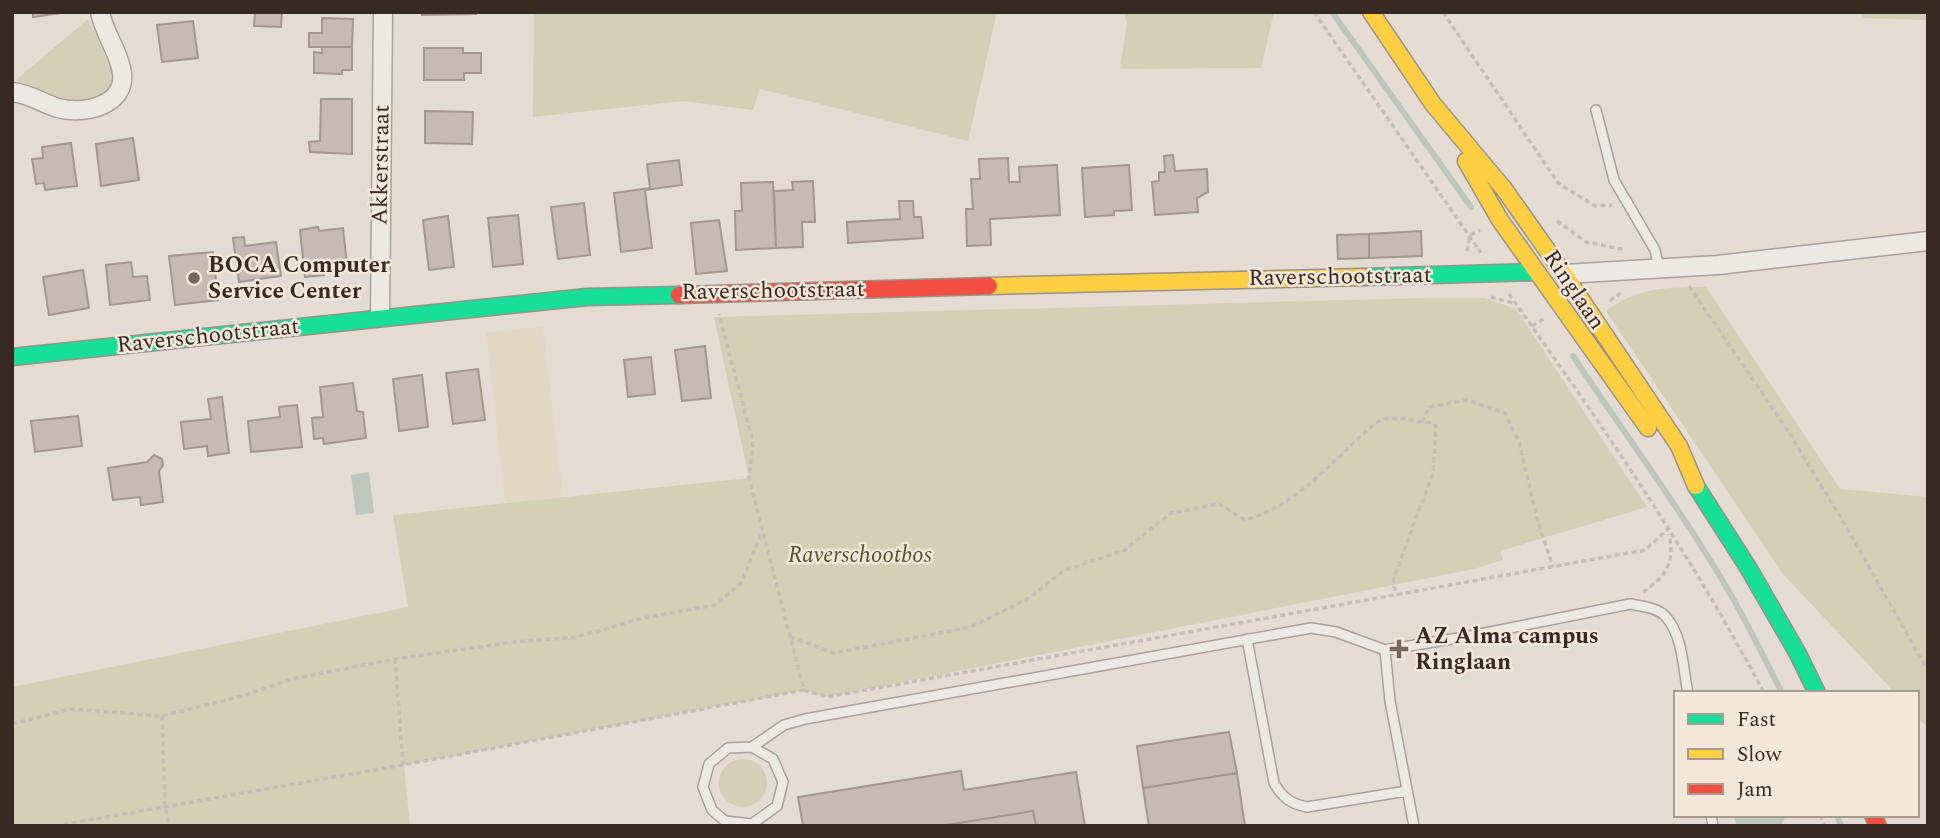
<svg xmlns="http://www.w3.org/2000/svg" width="1940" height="838" viewBox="0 0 1940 838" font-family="Spectral,serif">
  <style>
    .farmland { fill: #e2d7c4 }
    .green { fill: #d5cfb6 }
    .water { fill: #bcc8be }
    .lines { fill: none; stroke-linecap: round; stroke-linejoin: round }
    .stream { stroke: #bcc8be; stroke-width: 6 }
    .building { fill: #c7bab3; stroke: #a49791; stroke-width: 2 }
    .lane-casing { stroke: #aaa19a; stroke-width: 12 }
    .street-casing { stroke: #aaa19a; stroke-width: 21 }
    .fast-casing { stroke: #99918a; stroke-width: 19 }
    .slow-casing { stroke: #99918a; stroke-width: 19 }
    .jam-casing { stroke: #99918a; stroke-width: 19 }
    .path { stroke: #c5bfb9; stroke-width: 3.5; stroke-dasharray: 5 3.5; stroke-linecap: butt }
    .lane { stroke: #ece8e2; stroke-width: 9 }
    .street { stroke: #ece8e2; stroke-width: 18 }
    .fast { stroke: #16e098; stroke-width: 16 }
    .slow { stroke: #ffcf43; stroke-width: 16 }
    .jam { stroke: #f24e42; stroke-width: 16 }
    .poi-dot { fill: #746760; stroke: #f3e7da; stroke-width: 2.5 }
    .labels { text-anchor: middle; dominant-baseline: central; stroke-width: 5; stroke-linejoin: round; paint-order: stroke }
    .street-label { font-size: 23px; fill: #382922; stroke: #f3e7da }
    .poi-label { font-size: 23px; font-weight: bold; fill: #382922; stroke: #f3e7da; text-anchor: start }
    .park-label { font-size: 23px; font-style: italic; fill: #50532b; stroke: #f3e7da }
  </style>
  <rect width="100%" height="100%" fill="#e4dbd2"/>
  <path class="farmland" d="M543,327L563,497L505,503L486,332Z"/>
  <path class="green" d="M534,12H997L968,141L760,89L753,110L683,101L533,117Z
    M1124,12H1274L1261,68L1120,69L1127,23Z
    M1862,12H1928V20L1862,18Z
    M88,19L114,74L116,82L106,97L64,105L16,80Z
    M1706,287L1840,489L1928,497V728L1917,717V693H1895L1783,574L1606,311C1642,286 1664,288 1706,287Z
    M1424,298H1485L1516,309L1647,507L1500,551L1503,560L1474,569L827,697L804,690L404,765L410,826H12V687L408,607L393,515L749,478L714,317Z
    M719 783a24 24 0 1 1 48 0a24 24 0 1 1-48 0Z"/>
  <path class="water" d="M369,472L374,513L356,515L351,475Z
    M1733,815H1784L1785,818L1780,826H1737Z"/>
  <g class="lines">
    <path class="stream" d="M1332,12L1471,207
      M1573,356C1624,433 1680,508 1727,588C1747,622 1764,658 1782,693
      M1837,815L1841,826"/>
  </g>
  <path class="building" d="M33,12H61V13L33,17Z
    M255,12H282L281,27L254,26Z
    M422,12H476V14L422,15Z
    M322,18L353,19L352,47H309V33H322Z
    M193,21L198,58L162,62L157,25Z
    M322,47H352V70H342V74L314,73V52L322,53Z
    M424,48H463V53H481V73H464V80H424Z
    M321,99H352V154L310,152L309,142L320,141Z
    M425,111L473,112L472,144L425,143Z
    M133,138L139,180L101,186L96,144Z
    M71,143L77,186L45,190L44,183L36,184L32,159L43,158L42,147Z
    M1173,155L1175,171L1207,169L1208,192L1197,198L1198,212L1155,215L1152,182L1159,181V172H1165L1164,156Z
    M1008,158L1009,182H1020L1019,167L1057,165L1060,215L990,219L991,245L967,246L966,209H973L971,179H980L979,159Z
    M679,160L682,185L645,190L652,248L621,252L614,193L650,188L647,164Z
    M1129,165L1132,210L1114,211V215L1085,217L1082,168Z
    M813,181L815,222H802L803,247L776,248L774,191L793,190L792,182Z
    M773,182L776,248L736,250L735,211H742L741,183Z
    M899,201H913L914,217H921L923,238L848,243L847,222L900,219Z
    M584,203L590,255L558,259L551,207Z
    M518,215L523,264L493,267L488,218Z
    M448,216L454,267L429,270L423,220Z
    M719,220L727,271L696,274L691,223Z
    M318,227L319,231L343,228L347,264L323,267L324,275L305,277L300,230Z
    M1421,231L1422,256L1369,258V234Z
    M1369,234V258L1338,259L1337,235Z
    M244,237L245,246L276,242L281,276L239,282L233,238Z
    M213,252L218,300L175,305L169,256Z
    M131,262L133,277L147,276L150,300L110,305L106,265Z
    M83,270L89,308L49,315L43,277Z
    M705,346L711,398L682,401L675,350Z
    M651,357L655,394L628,397L624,360Z
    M478,369L485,420L453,424L446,373Z
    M422,375L428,427L399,431L393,379Z
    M353,383L357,411L363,412L366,438L324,444L323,438L314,439L312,418L323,417L320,387Z
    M222,397L229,453L208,456L207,446L184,449L181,422L211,419L208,399Z
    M297,405L302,447L251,452L248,421L280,417L279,407Z
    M78,416L82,446L35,452L31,421Z
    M154,455L162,459L163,465L159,471L163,502L141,505L140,497L113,500L108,468L147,462Z
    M1229,732L1237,773L1143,788L1137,746Z
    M961,771L964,790L1076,772L1085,826H1036L1033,811L940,826H803L798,797Z
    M1237,773L1245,826H1149L1143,788Z
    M1033,811L1036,826H940Z"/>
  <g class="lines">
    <defs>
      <path id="lane" d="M1596,110L1614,180L1655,250L1659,269
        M1247,639L1274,783C1283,798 1291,804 1307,807L1407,791
        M1385,650L1390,701L1414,826
        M752,747L784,725L805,719L1311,628L1336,632L1385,650L1470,636L1630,604C1641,606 1659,608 1666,617C1683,636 1683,669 1688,693
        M1711,815L1713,826
        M725,821L752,824L777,806L783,782L773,759L752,747L728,748L709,764L703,787L712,810L725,821L726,826"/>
      <path id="street" d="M12,92C31,94 41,103 58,108C83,115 126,106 122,73C119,51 104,34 100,12
        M1564,274L1718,265L1928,241
        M380,317L383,12"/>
      <path id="fast" d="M1363,277L1537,272
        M12,357L587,297L679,295
        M1696,486L1749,569L1798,654L1817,693"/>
      <path id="slow" d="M1371,12L1433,104L1504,189L1564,274L1679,446L1696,486
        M1466,161L1500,220L1648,428
        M989,286L1363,277"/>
      <path id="jam" d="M679,295L989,286
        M1873,815L1878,826"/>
    </defs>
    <use href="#lane" class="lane-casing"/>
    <use href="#street" class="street-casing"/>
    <use href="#fast" class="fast-casing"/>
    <use href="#slow" class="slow-casing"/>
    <use href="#jam" class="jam-casing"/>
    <path class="path" d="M1314,12L1481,253
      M1443,12L1558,183L1595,206L1612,205
      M1557,221L1586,242L1626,250
      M1467,251L1470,235L1480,230
      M1689,286L1786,428L1847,528L1928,671
      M1509,294C1600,422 1691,554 1764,693
      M1491,297L1516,304
      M1610,301L1623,291
      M1532,326L1545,318
      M1422,422L1429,407L1467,400L1505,413L1519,442L1538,522L1553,567
      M1643,592C1667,576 1675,562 1669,534
      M790,637L834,653L971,627L1029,598L1063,571L1125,550L1171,513L1219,504L1245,520C1299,505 1334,458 1376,423C1389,413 1416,422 1432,423L1436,426L1433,473L1394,577L1393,585L1398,595
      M395,659L403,765
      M804,690L827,697L1645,550L1668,529
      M162,716L165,806L169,826
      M12,724L71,709L162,716L246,695L292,679L395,659L514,642L577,637L643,618L715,605L741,583L762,532
      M1820,815L1825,826
      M55,826L403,765L804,690L749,478L753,442L719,314"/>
    <use href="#lane" class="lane"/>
    <use href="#street" class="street"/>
    <use href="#fast" class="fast"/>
    <use href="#slow" class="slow"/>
    <use href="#jam" class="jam"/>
  </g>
  <g class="poi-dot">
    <circle cx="194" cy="278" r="7"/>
    <path d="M1395.5 638.5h7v7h7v7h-7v7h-7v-7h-7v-7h7z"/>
  </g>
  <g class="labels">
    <g class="street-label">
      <text transform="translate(381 165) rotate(-89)">Akkerstraat</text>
      <text transform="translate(1340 277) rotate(-1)">Raverschootstraat</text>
      <text transform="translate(1574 290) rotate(56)">Ringlaan</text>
      <text transform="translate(773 291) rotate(-1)">Raverschootstraat</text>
      <text transform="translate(208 336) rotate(-6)">Raverschootstraat</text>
    </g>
    <g class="poi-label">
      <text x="208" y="265">BOCA Computer<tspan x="208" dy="26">Service Center</tspan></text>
      <text x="1415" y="636">AZ Alma campus<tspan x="1415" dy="26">Ringlaan</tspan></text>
    </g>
    <g class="park-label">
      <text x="860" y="555">Raverschootbos</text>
    </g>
  </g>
  <rect width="1940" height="838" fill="none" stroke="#382922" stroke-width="28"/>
  <rect x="1674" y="691" width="245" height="126" fill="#f3e7da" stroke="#a89b90" stroke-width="2"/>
  <rect x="1688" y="714" width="35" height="10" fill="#16e098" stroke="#a89b90" stroke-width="2"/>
  <text x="1737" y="726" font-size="21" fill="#382922">Fast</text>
  <rect x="1688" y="749" width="35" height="10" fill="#ffcf43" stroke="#a89b90" stroke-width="2"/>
  <text x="1737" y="761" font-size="21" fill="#382922">Slow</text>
  <rect x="1688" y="784" width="35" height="10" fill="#f24e42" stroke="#a89b90" stroke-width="2"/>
  <text x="1737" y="796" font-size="21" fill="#382922">Jam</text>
</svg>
